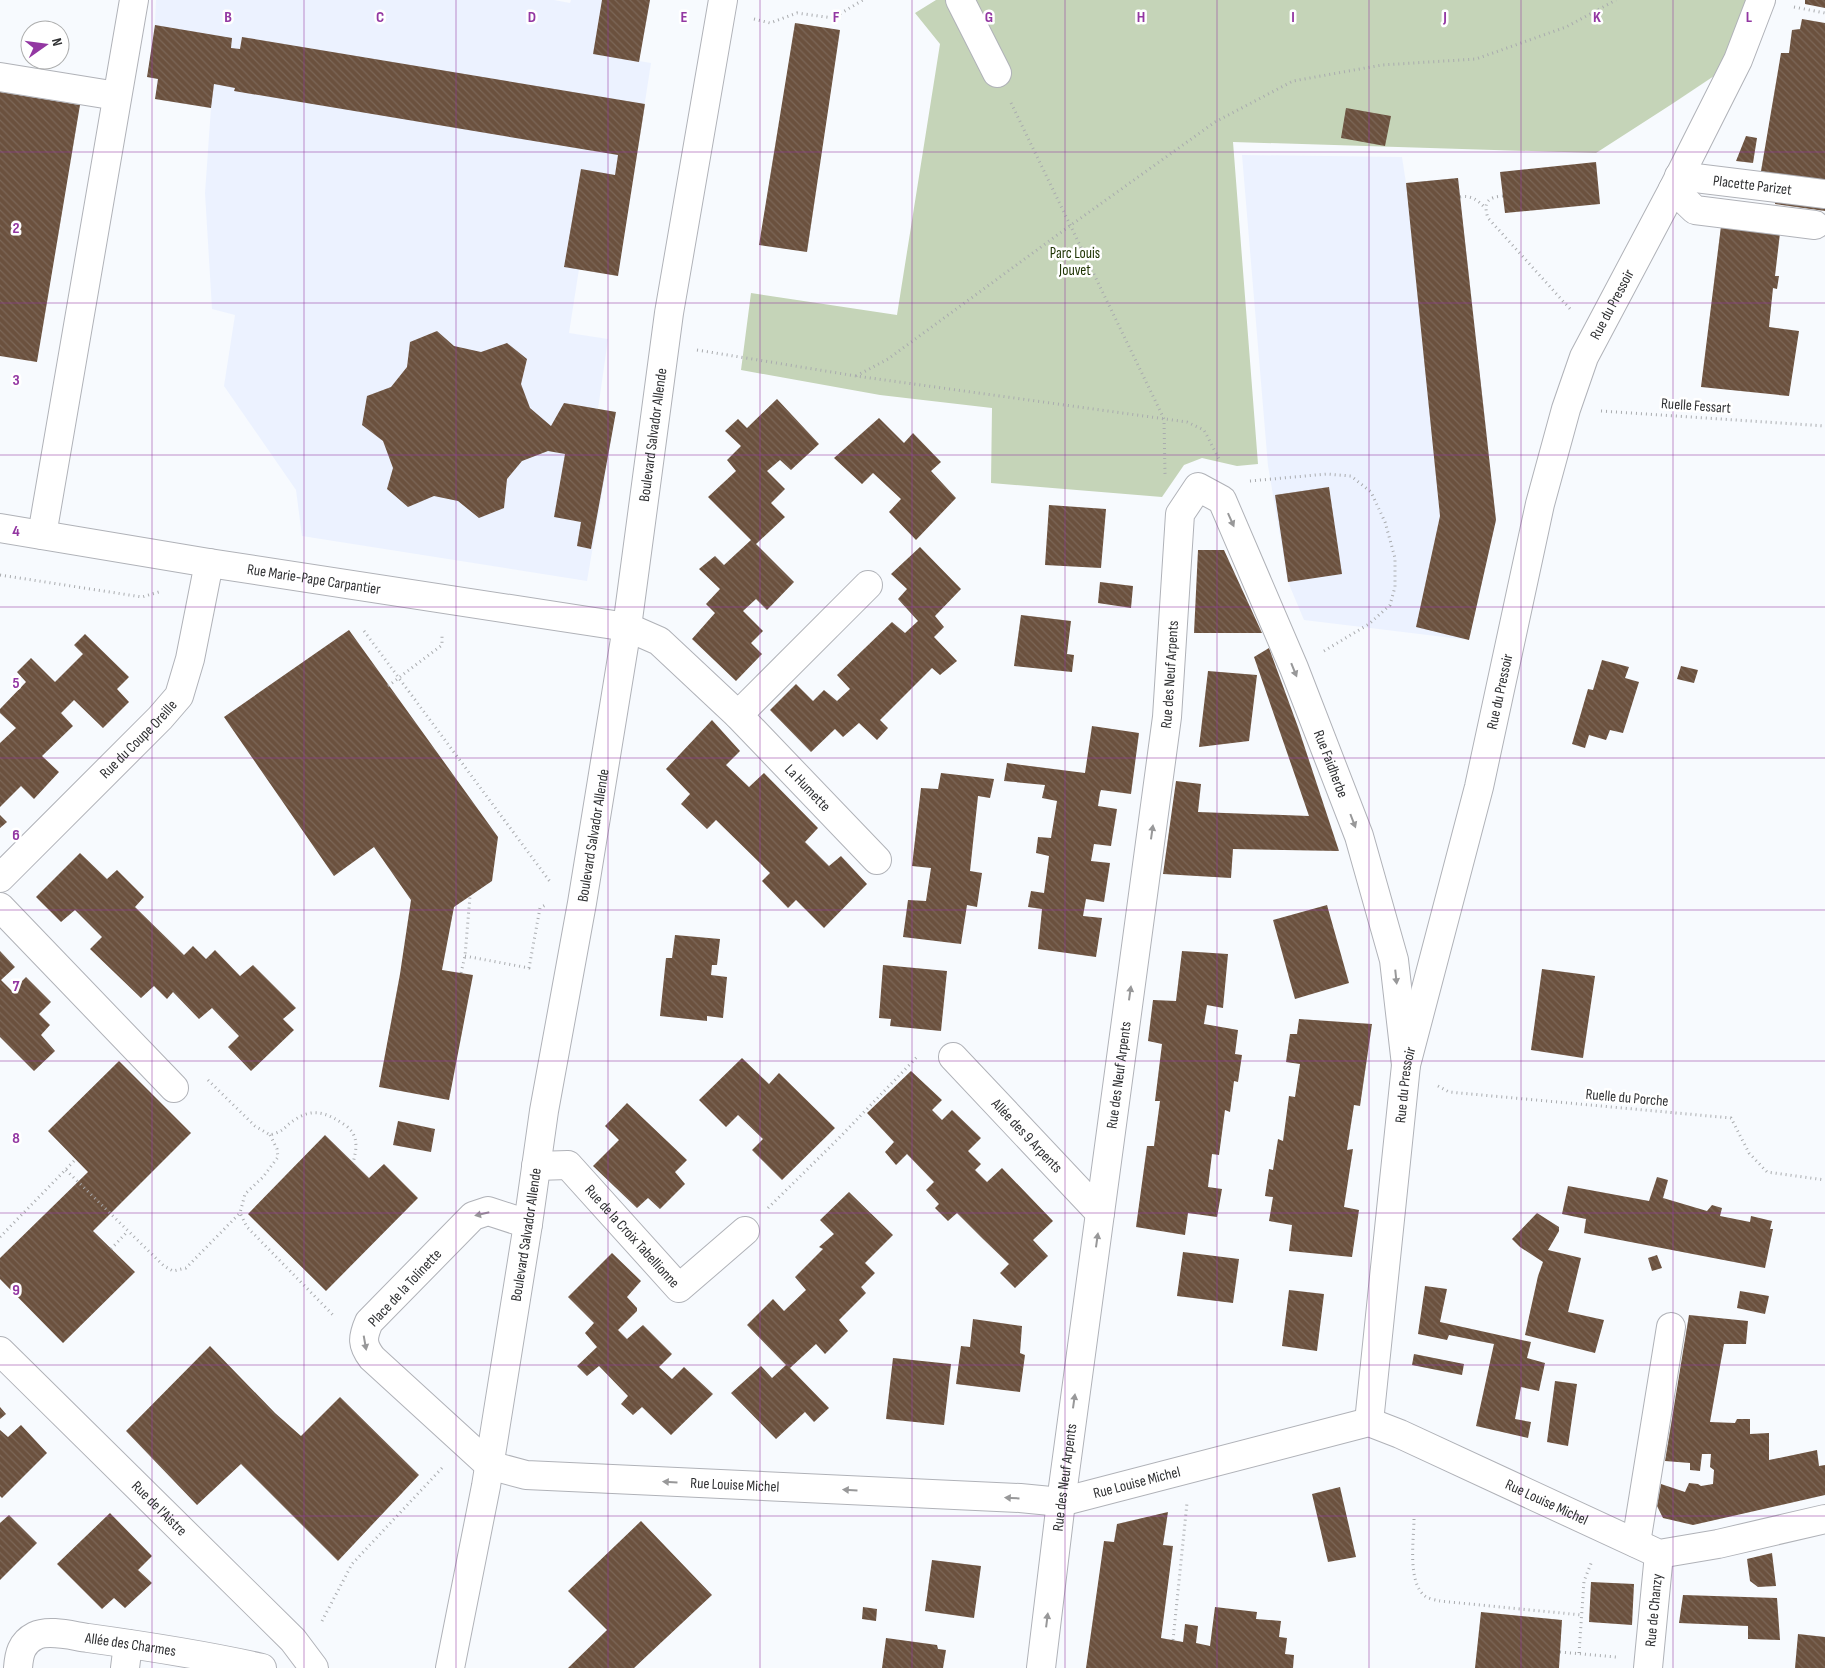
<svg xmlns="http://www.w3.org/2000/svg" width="1825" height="1668" viewBox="0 0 1825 1668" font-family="'Sofia Sans Condensed',sans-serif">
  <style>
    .built { fill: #ecf2ff }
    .green { fill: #c5d4b8 }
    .building { fill: url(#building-back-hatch) }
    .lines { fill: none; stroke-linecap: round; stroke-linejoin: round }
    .minor-casing { stroke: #b0b2b8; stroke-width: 30 }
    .path { stroke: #a9abae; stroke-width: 3; stroke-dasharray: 1 4; stroke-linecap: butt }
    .minor { stroke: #fff; stroke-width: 28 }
    .oneway { fill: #989899 }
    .grid { fill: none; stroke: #9337a2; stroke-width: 1; stroke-opacity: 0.55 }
    .labels { text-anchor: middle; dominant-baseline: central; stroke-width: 5; stroke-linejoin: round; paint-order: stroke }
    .street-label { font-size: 15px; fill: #303133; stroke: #fff }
    .park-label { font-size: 15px; fill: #203505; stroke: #fff }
    .grid-label { font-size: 16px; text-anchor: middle; font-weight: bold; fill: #9337a2; stroke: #fff; stroke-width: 5; stroke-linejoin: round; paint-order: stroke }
  </style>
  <defs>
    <pattern id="building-back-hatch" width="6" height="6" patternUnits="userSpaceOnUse" patternTransform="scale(1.25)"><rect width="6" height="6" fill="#6b513e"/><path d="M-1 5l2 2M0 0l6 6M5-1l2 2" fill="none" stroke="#7c6758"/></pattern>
  </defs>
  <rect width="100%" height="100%" fill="#f7fafe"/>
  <path class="built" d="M156,0H554L570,3L571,0H650L639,61L651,63L618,276L579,269L569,333L608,339L598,409L616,412L587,581L302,536L296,490L224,386L235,315L212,309L205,193L211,108L155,99L157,79L147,77L155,22Z
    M1242,155L1402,157L1406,183L1458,178L1496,520L1469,640L1304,620L1288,582L1268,466Z"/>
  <path class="green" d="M936,0H1761L1738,60L1672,104L1596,153L1233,142L1258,464L1237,466L1202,458L1184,465L1162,497L991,483L992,408L880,395L741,370L751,293L897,315L940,44L915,13Z"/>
  <path class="building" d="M602,0H650L639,62L593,54Z
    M1805,0H1825V8L1805,4Z
    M1802,19L1825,23V211L1775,204L1776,197L1770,173L1761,171L1781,53H1789L1792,30L1800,29Z
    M795,23L840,30L807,252L759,245Z
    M155,25L232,38L231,48L240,49L242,37L645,104L618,276L564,267L581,169L615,175L618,155L234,91L235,88L214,84L211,108L155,99L158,79L147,77Z
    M0,92L80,105L37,362L0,356Z
    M1346,108L1391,116L1385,146L1341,138Z
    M1746,136L1757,138L1753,163L1736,161Z
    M1596,162L1600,204L1505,213L1500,172Z
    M1458,178L1496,520L1469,640L1416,627L1440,516L1406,183Z
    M1721,226L1780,233L1775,276H1779L1777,289L1773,288L1769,327L1799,331L1789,396L1701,387Z
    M437,331L454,346L481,352L507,343L527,359L521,384L530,408L551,426L564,403L616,412L591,549L577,546L581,522L554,517L565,454L548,451L522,461L507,479L504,508L479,518L458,501L434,496L408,507L387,489L393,468L383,441L362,425L367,396L391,387L407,367L410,342Z
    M777,399L819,444L791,470L780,460L767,471L785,489L771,503L785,517L756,544L794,582L767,610L756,599L743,611L763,631L751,643L762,654L736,681L692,639L715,613L706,604L720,589L699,569L715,556L724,565L751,540L708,497L736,471L727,460L741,446L725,431L738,419L747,428Z
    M879,418L904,443L913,433L941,462L931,471L956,498L916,540L889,512L901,499L873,473L862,484L834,458Z
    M1329,487L1342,574L1288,582L1275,495Z
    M1049,505L1106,509L1101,568L1045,565Z
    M920,547L961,589L935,616L944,627L934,637L957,661L940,675L932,668L880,720L888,728L877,740L859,723L843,737L835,729L811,752L770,710L796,684L813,701L824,690L837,701L850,689L837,675L892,622L905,633L918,621L898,599L907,589L891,574Z
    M1198,550H1224L1262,633H1194Z
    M1100,582L1133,586L1131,608L1098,603Z
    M1021,615L1071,621L1067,654L1074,655L1072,672L1014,666Z
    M349,630L498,837L492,881L454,907L442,970L473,975L449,1100L379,1087L400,974L411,900L374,847L334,876L224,717Z
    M85,634L129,677L117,689L129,702L103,728L74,700L61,713L73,726L42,756L59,772L34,799L21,786L0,807V743L16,728L0,713V709L26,682L17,672L31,658L55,682L83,654L74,645Z
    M1269,648L1298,727L1339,851L1233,849L1231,878L1163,874L1176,781L1201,784L1198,812L1309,816L1254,657Z
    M1602,660L1629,667L1625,678L1639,682L1623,733L1610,730L1606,740L1589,735L1585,748L1572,744L1588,689L1593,690Z
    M1681,666L1698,670L1694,683L1677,679Z
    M1208,671L1257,675L1249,741L1199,747Z
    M712,720L740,751L726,765L749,787L764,773L818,828L805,842L829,866L841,856L867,884L824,928L796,900L788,908L762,881L770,873L716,820L707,829L681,804L690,794L666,769Z
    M1092,726L1139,733L1131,794L1101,790L1100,793L1098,806L1117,809L1111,846L1094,844L1091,861L1110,863L1104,902L1086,899L1083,916L1102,918L1096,957L1038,949L1042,909L1028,907L1031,891L1044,893L1049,856L1036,853L1038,837L1051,838L1057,801L1042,798L1045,785L1004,781L1007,763L1085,773Z
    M941,773L994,779L990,798L978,796L970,871L982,873L977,907L967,905L961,944L903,937L908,900L926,901L931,868L912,866L921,788L938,789Z
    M0,815L7,822L0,828Z
    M80,853L107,879L117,870L144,897L135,907L184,955L193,946L206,959L215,950L240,976L253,965L296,1008L283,1019L294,1030L251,1071L228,1047L239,1036L212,1008L199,1019L173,992L167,999L154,986L141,998L90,949L102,937L75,910L61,922L36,897Z
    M1327,905L1349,983L1295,999L1273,920Z
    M675,935L720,939L717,965H712L711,975L727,977L723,1018L707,1016V1021L660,1016L666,958H672Z
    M0,951L15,967L1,980L12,991L26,977L51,1002L39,1014L50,1025L41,1035L55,1051L34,1071L0,1037Z
    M1182,951L1228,954L1223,1008L1207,1005L1204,1024L1238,1030L1235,1054L1242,1055L1238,1082L1234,1081L1230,1112L1225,1110L1219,1155L1212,1154L1208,1187L1222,1189L1217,1217L1188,1213L1185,1235L1136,1227L1147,1146H1154L1160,1101H1155L1162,1044L1148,1041L1153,1000L1176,1001Z
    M883,965L947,971L941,1031L890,1026L891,1019L879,1018Z
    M1542,969L1595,976L1583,1058L1531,1050Z
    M1299,1019L1372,1024L1360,1106L1354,1105L1347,1150L1353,1149L1344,1207L1359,1210L1352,1257L1289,1251L1292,1225L1269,1221L1273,1197L1265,1196L1269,1169L1273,1170L1278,1139L1283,1141L1289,1096L1295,1097L1300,1064L1286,1062L1290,1034H1297Z
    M742,1058L769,1084L779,1073L835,1128L782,1180L752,1150L763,1139L738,1115L726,1127L699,1100Z
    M119,1061L191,1133L93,1231L135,1272L63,1343L0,1279V1258L88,1172L48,1131Z
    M911,1071L942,1100L932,1110L942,1120L952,1110L981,1138L968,1151L981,1164L975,1170L987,1182L1002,1168L1053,1221L1033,1240L1048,1256L1015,1288L1000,1273L1009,1264L983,1239L957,1213L948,1221L935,1208L939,1204L926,1190L934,1182L907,1154L896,1165L885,1152L894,1142L867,1113Z
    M627,1103L687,1160L675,1172L685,1184L660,1209L648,1198L637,1208L593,1166L619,1140L605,1126Z
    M398,1121L435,1129L431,1152L393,1145Z
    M325,1135L369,1178L384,1164L418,1198L326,1291L248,1214Z
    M1657,1177L1668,1180L1663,1198L1707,1211L1712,1205L1722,1208L1720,1216L1750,1222L1751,1216L1772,1221L1770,1229H1773L1765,1268L1584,1233L1586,1219L1562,1214L1568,1186L1649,1201Z
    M849,1192L893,1235L865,1263L875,1273L861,1287L866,1293L839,1320L848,1331L825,1354L816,1344L790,1368L829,1408L814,1422L805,1412L776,1439L731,1393L761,1366L772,1378L786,1365L747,1325L773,1299L784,1311L806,1290L795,1277L823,1249L819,1247L834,1234L820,1220Z
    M1537,1213L1559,1227V1231L1548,1250L1581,1258L1568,1312L1604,1320L1595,1353L1525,1335L1538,1276L1543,1262L1520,1247L1512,1239Z
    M1183,1252L1239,1259L1233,1303L1177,1296Z
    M612,1253L641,1281L627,1297L637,1308V1311L618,1330L627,1339L643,1325L672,1354L659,1367L672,1379L684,1367L713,1394L671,1435L642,1407L633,1415L621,1404L628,1396L599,1366L587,1376L577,1366L597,1347L585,1333L594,1323L568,1297Z
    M1657,1255L1662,1268L1652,1271L1648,1258Z
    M1425,1286L1447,1289L1440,1322L1531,1342L1527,1358L1545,1363L1539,1391L1521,1387L1515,1419L1531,1422L1528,1438L1476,1426L1494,1344L1449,1335L1447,1340L1418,1334Z
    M1289,1290L1324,1294L1317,1351L1282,1346Z
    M1740,1291L1769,1296L1765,1314L1737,1308Z
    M1689,1315L1748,1321L1746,1344H1724L1710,1422L1735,1423L1737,1419H1750V1434L1769,1433V1460L1817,1450L1819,1466L1825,1465V1495L1693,1525L1663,1518L1657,1506L1661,1484L1685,1492L1689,1483L1698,1484L1701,1486L1713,1484L1714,1470L1710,1467L1711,1454H1702L1700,1471L1690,1470V1463L1665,1461Z
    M973,1319L1022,1326L1020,1353L1025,1355L1020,1392L956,1384L961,1346L970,1347Z
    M210,1346L275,1413L301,1436L340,1397L419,1475L338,1561L241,1464L197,1505L126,1431Z
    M1414,1354L1464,1364L1462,1375L1412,1365Z
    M893,1358L951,1364L944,1425L886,1419Z
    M1555,1381L1577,1384L1568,1446L1547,1442Z
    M0,1407L6,1414L0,1419Z
    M21,1425L47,1453L2,1498L0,1496V1430L8,1437Z
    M1340,1487L1356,1557L1328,1562L1312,1494Z
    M1168,1512L1163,1545L1173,1546L1161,1638L1183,1642L1185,1624L1198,1626L1196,1643L1210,1646L1215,1607L1257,1612L1256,1619L1281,1621L1279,1637L1287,1638L1285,1654L1294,1655L1293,1668H1086L1104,1541L1114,1542L1117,1524Z
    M110,1513L152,1556L138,1570L152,1583L125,1608L114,1598L102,1609L57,1564Z
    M9,1515L37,1543L0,1580V1523Z
    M641,1521L712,1595L634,1668H568L607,1630L568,1591Z
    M1772,1553L1776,1586L1758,1587L1750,1581L1747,1559Z
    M932,1560L981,1566L974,1618L925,1611Z
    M1591,1582L1634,1584L1632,1625L1589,1622Z
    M1683,1595L1777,1598L1780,1640L1748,1639V1626L1679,1623Z
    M863,1607L877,1609L876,1621L862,1619Z
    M1481,1612L1562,1620L1559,1668H1475Z
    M1798,1634L1825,1637V1668H1795Z
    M886,1638L937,1645L938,1649L946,1650L943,1668H882Z"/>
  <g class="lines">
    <defs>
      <g id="minor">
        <path d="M960,0L997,73"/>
        <path d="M0,77L117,96"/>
        <path id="s1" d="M1679,176L1825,194"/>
        <path d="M1673,189L1695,210L1815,225"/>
        <path id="s2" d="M0,528L209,563L627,627L659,641L738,715L877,860"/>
        <path d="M42,535L134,0"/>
        <path d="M738,715L868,585"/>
        <path id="s3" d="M0,878L160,718L179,696L190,659L209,563"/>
        <path d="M0,907L174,1088"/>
        <path id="s4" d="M953,1057L1100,1213"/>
        <path id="s5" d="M536,1166L568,1165L679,1288L745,1231"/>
        <path id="s6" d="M528,1224L488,1211L473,1216L369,1322C362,1338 362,1345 372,1358L489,1465L526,1475L1020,1498L1061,1502L1369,1422L1400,1434L1659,1554L1718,1544L1825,1519"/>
        <path id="s7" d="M0,1351L293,1640L314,1668"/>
        <path id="s8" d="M1369,1422L1406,1065L1479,787L1540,504L1566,409L1584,357L1673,189L1738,60L1761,0"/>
        <path d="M1636,1543L1671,1327"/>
        <path id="s9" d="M18,1668C19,1655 21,1643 35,1636C49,1629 73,1636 88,1638C146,1646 205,1655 262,1668"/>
        <path d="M125,1668L128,1644"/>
        <path id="s10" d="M450,1668L486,1486L528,1224L544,1111L582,903L627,627L669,313L723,0"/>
        <path id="s11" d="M1041,1668L1061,1502L1167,717L1180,514L1198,487L1222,500L1294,668L1359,836L1394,960L1406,1065"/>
        <path id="s12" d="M1648,1668L1659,1554"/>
      </g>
    </defs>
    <use href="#minor" class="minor-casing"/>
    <path class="path" d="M1794,7L1825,13
      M754,19L770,23L797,13L833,18L863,0
      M1011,103L1164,419L1165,474
      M1503,196C1487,197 1483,203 1488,218L1571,310
      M1460,197C1471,195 1478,200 1485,208
      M697,350L856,376L1187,422L1204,430L1219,459
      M856,376L888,359L1071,225L1215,122L1293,81L1382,65L1476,59L1566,27L1616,0
      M1601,411L1825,426
      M1250,481L1327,474L1351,476L1371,492L1385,522L1395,558V587L1390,605L1369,624L1324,651
      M0,575L142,597L162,591
      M364,631L551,883
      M388,686L442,645V634
      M465,956L529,968L540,908L547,904
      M461,973L465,956L470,896
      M208,1080L255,1126L270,1135C287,1130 283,1127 296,1119C314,1107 329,1114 345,1125C359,1135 357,1148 353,1163
      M1438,1086L1449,1092L1731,1118L1749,1153L1767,1172L1825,1180
      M270,1135L277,1149L278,1157L263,1177L245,1194L240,1213L247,1227L335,1317
      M66,1170L164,1266L173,1271L186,1268L240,1213
      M768,1208L839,1138L918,1056
      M0,1237L75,1160
      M111,1249L128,1231
      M1414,1519C1414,1539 1407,1582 1425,1596C1429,1599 1436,1600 1440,1601L1581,1615
      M322,1621L352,1564L442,1468
      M1173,1640L1187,1503
      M1560,1652L1616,1657
      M1579,1653L1584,1581L1592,1561"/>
    <use href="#minor" class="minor"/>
  </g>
  <defs><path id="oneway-solid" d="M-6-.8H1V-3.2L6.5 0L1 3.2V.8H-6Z" transform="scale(1.25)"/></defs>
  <g class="oneway">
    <use href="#oneway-solid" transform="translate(1231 520) rotate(66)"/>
    <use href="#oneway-solid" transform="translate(1294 670) rotate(68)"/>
    <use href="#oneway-solid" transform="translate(1353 821) rotate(69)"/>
    <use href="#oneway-solid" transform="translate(1152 832) rotate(-82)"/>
    <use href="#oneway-solid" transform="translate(1396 977) rotate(84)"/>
    <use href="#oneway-solid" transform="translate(1130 993) rotate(-82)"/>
    <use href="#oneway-solid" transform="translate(482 1214) rotate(167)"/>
    <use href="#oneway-solid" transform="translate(1097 1240) rotate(-82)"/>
    <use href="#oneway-solid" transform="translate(365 1343) rotate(80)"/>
    <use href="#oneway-solid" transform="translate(1074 1401) rotate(-82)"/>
    <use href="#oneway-solid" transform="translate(670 1482) rotate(-177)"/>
    <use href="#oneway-solid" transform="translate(850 1490) rotate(-177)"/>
    <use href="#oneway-solid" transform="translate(1012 1498) rotate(-177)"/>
    <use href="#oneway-solid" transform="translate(1047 1620) rotate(-83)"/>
  </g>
  <path class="grid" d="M152,0V1668M304,0V1668M456,0V1668M608,0V1668M760,0V1668M912,0V1668M1065,0V1668M1217,0V1668M1369,0V1668M1521,0V1668M1673,0V1668M0,152H1825M0,303H1825M0,455H1825M0,607H1825M0,758H1825M0,910H1825M0,1061H1825M0,1213H1825M0,1365H1825M0,1516H1825"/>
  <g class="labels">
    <g class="street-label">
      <text stroke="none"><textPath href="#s1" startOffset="74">Placette Parizet</textPath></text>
      <text stroke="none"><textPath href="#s8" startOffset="1149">Rue du Pressoir</textPath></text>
      <text transform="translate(1696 406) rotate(4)">Ruelle Fessart</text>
      <text stroke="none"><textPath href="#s10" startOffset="1250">Boulevard Salvador Allende</textPath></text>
      <text stroke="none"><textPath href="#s2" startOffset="318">Rue Marie-Pape Carpantier</textPath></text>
      <text stroke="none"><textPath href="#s11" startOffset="1002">Rue des Neuf Arpents</textPath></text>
      <text stroke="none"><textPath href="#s8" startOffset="744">Rue du Pressoir</textPath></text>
      <text stroke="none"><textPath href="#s3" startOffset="196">Rue du Coupe Oreille</textPath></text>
      <text stroke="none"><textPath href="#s11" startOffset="1508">Rue Faidherbe</textPath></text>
      <text stroke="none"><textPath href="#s2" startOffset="879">La Humette</textPath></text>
      <text stroke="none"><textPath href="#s10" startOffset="845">Boulevard Salvador Allende</textPath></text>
      <text stroke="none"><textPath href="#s11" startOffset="598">Rue des Neuf Arpents</textPath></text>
      <text stroke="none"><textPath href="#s8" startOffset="339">Rue du Pressoir</textPath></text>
      <text transform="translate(1627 1098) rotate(5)">Ruelle du Porche</text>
      <text stroke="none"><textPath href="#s4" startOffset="108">Allée des 9 Arpents</textPath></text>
      <text stroke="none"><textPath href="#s5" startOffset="128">Rue de la Croix Tabellionne</textPath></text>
      <text stroke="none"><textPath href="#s10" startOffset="440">Boulevard Salvador Allende</textPath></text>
      <text transform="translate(405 1288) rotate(-47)">Place de la Tolinette</text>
      <text stroke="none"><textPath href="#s11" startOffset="192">Rue des Neuf Arpents</textPath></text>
      <text stroke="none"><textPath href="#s6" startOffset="1056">Rue Louise Michel</textPath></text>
      <text stroke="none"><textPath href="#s6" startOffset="651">Rue Louise Michel</textPath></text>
      <text stroke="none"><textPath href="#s6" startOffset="1491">Rue Louise Michel</textPath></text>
      <text stroke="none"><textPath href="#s7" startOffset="224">Rue de l'Aistre</textPath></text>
      <text stroke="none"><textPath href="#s12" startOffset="58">Rue de Chanzy</textPath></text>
      <text stroke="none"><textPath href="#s9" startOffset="135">Allée des Charmes</textPath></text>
    </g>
    <g class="park-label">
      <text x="1075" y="253">Parc Louis<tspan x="1075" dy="17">Jouvet</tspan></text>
    </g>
  </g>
  <g class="grid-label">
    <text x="228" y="22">B</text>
    <text x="380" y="22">C</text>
    <text x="532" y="22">D</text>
    <text x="684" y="22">E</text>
    <text x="836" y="22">F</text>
    <text x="989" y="22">G</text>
    <text x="1141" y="22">H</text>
    <text x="1293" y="22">I</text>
    <text x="1445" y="22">J</text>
    <text x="1597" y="22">K</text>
    <text x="1749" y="22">L</text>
    <text x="16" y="233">2</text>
    <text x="16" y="385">3</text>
    <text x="16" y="536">4</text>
    <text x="16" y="688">5</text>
    <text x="16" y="840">6</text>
    <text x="16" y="991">7</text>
    <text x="16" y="1143">8</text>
    <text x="16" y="1295">9</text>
  </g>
  <g transform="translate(45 45) rotate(76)"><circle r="24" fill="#ffffff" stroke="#acadad"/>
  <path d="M0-4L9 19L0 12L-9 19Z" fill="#9337a2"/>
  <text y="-8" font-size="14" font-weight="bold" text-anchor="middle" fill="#303133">N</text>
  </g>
</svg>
